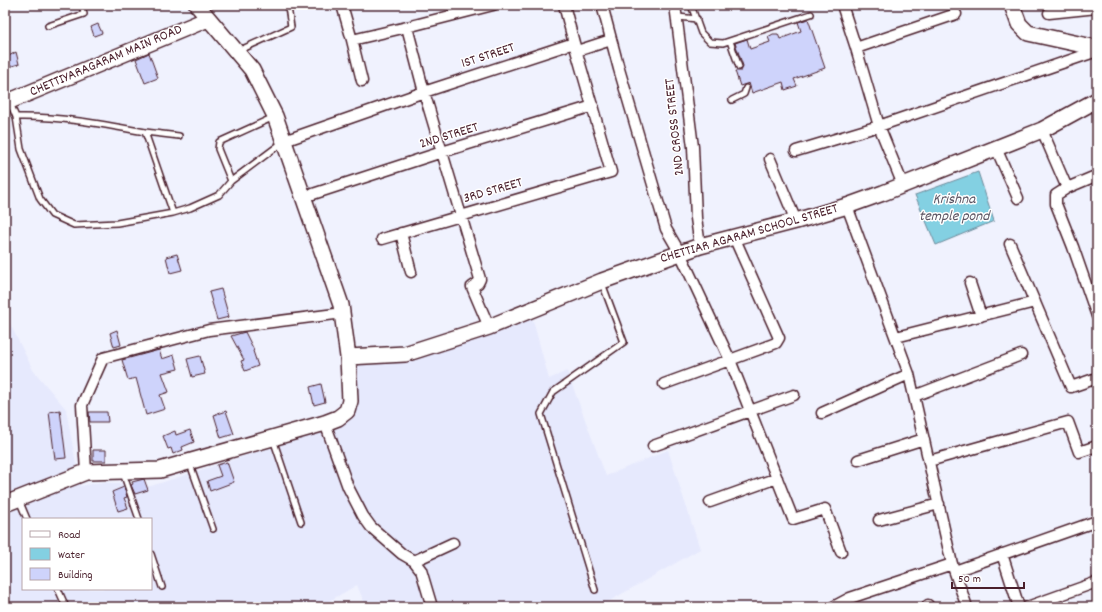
<svg xmlns="http://www.w3.org/2000/svg" width="1102" height="612" viewBox="0 0 1102 612" font-family="Dekko,sans-serif">
  <style>
    .built { fill: #e6e9fd; fill-rule: evenodd }
    .water { fill: #83d0e2; stroke: #6c8999 }
    .building { fill: #ced3fb; stroke: #4a1f2b }
    .lines { fill: none; stroke-linecap: round; stroke-linejoin: round }
    .lane-casing { stroke: #4a1f2b; stroke-width: 8 }
    .street-casing { stroke: #4a1f2b; stroke-width: 13 }
    .secondary-casing { stroke: #4a1f2b; stroke-width: 18 }
    .lane { stroke: #fff; stroke-width: 5 }
    .street { stroke: #fff; stroke-width: 10 }
    .secondary { stroke: #fff; stroke-width: 15 }
    .labels { text-anchor: middle; dominant-baseline: central; stroke-width: 3; stroke-linejoin: round; paint-order: stroke }
    .street-label { font-size: 14px; fill: #4a1f2b; stroke: #fff }
    .water-label { font-size: 15px; font-style: italic; fill: #5b5462; stroke: #fff }
  </style>
  <rect width="100%" height="100%" fill="#f0f2fe"/>
  <filter id="ink" filterUnits="userSpaceOnUse"><feTurbulence type="fractalNoise" baseFrequency=".025" numOctaves="2"/><feDisplacementMap in="SourceGraphic" scale="8" xChannelSelector="R" yChannelSelector="G"/><feConvolveMatrix kernelMatrix="1 2 1 2 8 2 1 2 1" color-interpolation-filters="sRGB"/></filter>
  <g filter="url(#ink)">
    <path class="built" d="M531,313L549,379L567,371L606,476L668,450L700,549L599,607H366L357,585L319,607H5V314L33,370L66,409L80,486L102,482L151,486L344,424L358,365L442,350ZM23,519H151V589H23Z"/>
    <path class="water" d="M978,172L994,221L936,245L915,195Z"/>
    <path class="building" d="M808,19L825,68L794,79L797,86L785,90L783,82L752,93L749,83L740,86L735,71H741L743,66L735,43L747,39L750,49L770,42L768,37L773,34H778L780,39L801,31L798,22Z
      M98,24L102,33L94,36L91,27Z
      M16,52L19,64L5,68V58Z
      M149,53L158,78L145,83L136,59Z
      M177,254L182,270L170,273L166,257Z
      M221,289L229,317L217,320L209,292Z
      M117,330L121,345L114,347L110,333Z
      M245,332L254,350L253,351L258,366L245,371L241,361L244,360L231,336Z
      M159,350L162,359L174,355L178,369L162,373L169,392L160,395L165,409L146,415L136,378L128,380L122,360Z
      M200,356L205,374L192,377L187,359Z
      M321,384L325,402L314,405L310,387Z
      M60,410L66,458L55,459L49,412Z
      M226,411L234,434L221,438L214,415Z
      M89,412H107L108,422H90Z
      M190,430L194,442L182,447L183,450L173,454L171,448L168,449L163,436L175,431L176,435Z
      M93,450H106V461H93Z
      M227,462L234,482L210,491L207,481L221,476L217,465Z
      M144,479L148,490L135,494L131,485L133,484L132,482Z
      M124,487L127,497L124,498L128,508L118,511L112,492Z"/>
    <g class="lines">
      <defs>
        <path id="lane" d="M691,5L701,33L710,42L723,43L811,14
          M678,17L697,19
          M48,26L84,14L82,5
          M730,41L739,67
          M238,51L291,27L288,7
          M732,100L744,94L746,88
          M10,103L16,117C60,116 102,124 145,132L173,213
          M16,117L21,149L40,199L52,215L74,225L117,223L173,213L190,208L219,195L231,181
          M274,117L219,142L218,149L231,181L283,142
          M145,132L179,136
          M273,439L301,522
          M190,464L213,529
          M123,473L139,519
          M19,500L27,519
          M151,554L162,587
          M58,589L66,607
          M595,590L541,414L553,392L624,342L602,283"/>
        <path id="street" d="M342,5L352,40L407,27L424,92L480,279L478,283L472,287L489,327
          M564,5L574,43
          M602,5L619,69L666,229L680,253L730,360L793,519L825,509L841,552
          M675,5L693,147L696,218L700,246
          M842,5L856,48L879,126L903,185
          M1049,13L1097,8
          M407,27L493,5
          M352,40L362,81
          M856,48L956,14
          M577,51L611,40
          M1042,130L1067,188L1093,177
          M284,141L424,92L574,43L611,172L382,239
          M996,148L1018,198
          M796,151L879,126L1097,51
          M770,159L796,221
          M1067,188L1056,195V204L1073,247L1097,316
          M313,194L442,152L593,106
          M847,206L909,374L952,564L967,607
          M401,233L411,272
          M1010,244L1071,387L1097,378
          M970,283L981,316
          M896,337L1035,302
          M664,384L776,343L779,338L734,237
          M914,396L1021,355
          M822,413L909,374
          M325,423L348,487L363,516L371,527L402,554L414,561L453,543
          M653,446L794,395
          M858,460L924,439
          M929,461L1068,422L1079,452L1097,446
          M86,472L82,405L103,358L209,330L343,313
          M710,502L777,478
          M879,520L939,504
          M1002,554L1019,607
          M414,561L421,570L432,607
          M955,571L1097,521
          M928,605V607
          M833,607L850,598L952,564
          M1027,607L1097,582"/>
        <path id="secondary" d="M1012,5L1019,24L1028,33L1097,48
          M5,103L208,19
          M348,357L405,354L489,327L602,281L700,246L796,221L847,206L883,193L1042,130L1097,100
          M5,504L86,472L160,470L325,423L338,418L347,411L350,401L348,357L341,305L275,116L252,70L197,5"/>
      </defs>
      <use href="#lane" class="lane-casing"/>
      <use href="#street" class="street-casing"/>
      <use href="#secondary" class="secondary-casing"/>
      <use href="#lane" class="lane"/>
      <use href="#street" class="street"/>
      <use href="#secondary" class="secondary"/>
    </g>
  </g>
  <g class="labels">
    <g class="street-label">
      <text transform="translate(488 56) rotate(-18)">1ST STREET</text>
      <text transform="translate(106 61) rotate(-23)">CHETTIYARAGARAM MAIN ROAD</text>
      <text transform="translate(675 127) rotate(-96)">2ND CROSS STREET</text>
      <text transform="translate(449 136) rotate(-17)">2ND STREET</text>
      <text transform="translate(493 191) rotate(-16)">3RD STREET</text>
      <text transform="translate(749 234) rotate(-16)">CHETTIAR AGARAM SCHOOL STREET</text>
    </g>
    <g class="water-label">
      <text x="954" y="200">Krishna<tspan x="954" dy="17">temple pond</tspan></text>
    </g>
  </g>
  <rect width="1102" height="612" fill="none" stroke="#fff" stroke-width="20"/>
  <rect x="10" y="10" width="1082" height="592" fill="none" stroke="#4a1f2b" stroke-width="1.5" filter="url(#ink)"/>
  <rect x="22" y="518" width="130" height="72" fill="#ffffff" stroke="#b7a5aa"/>
  <rect x="30" y="531" width="20" height="6" fill="#ffffff" stroke="#b7a5aa"/>
  <text x="58" y="538" font-size="12" fill="#4a1f2b">Road</text>
  <rect x="30" y="548" width="20" height="12" fill="#83d0e2" stroke="#b7a5aa"/>
  <text x="58" y="558" font-size="12" fill="#4a1f2b">Water</text>
  <rect x="30" y="568" width="20" height="12" fill="#ced3fb" stroke="#b7a5aa"/>
  <text x="58" y="578" font-size="12" fill="#4a1f2b">Building</text>
  <path d="M952 582v6h72v-6" fill="none" stroke="#4a1f2b" stroke-width="2"/>
  <text x="958" y="582" font-size="12" fill="#4a1f2b" stroke="#ffffff" stroke-width="3" paint-order="stroke">50 m</text>
</svg>
